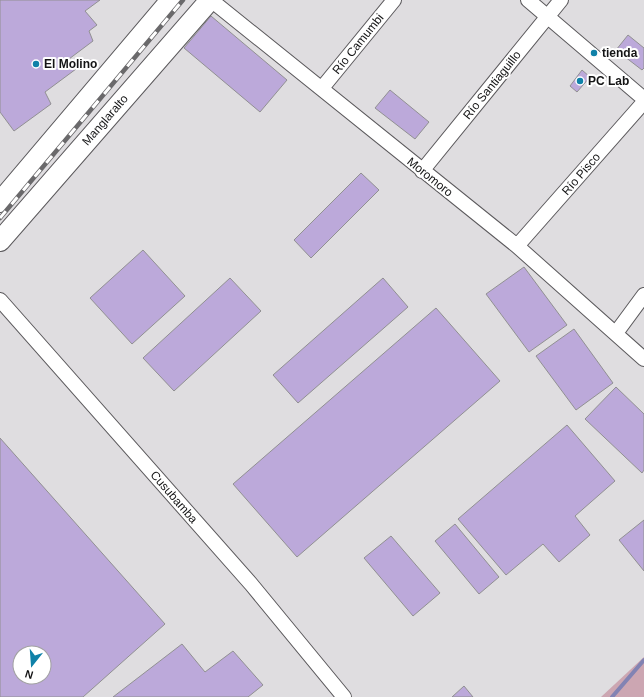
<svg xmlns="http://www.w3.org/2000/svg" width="644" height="697" viewBox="0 0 644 697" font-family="Helvetica,sans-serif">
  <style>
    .green { fill: #cca6b2 }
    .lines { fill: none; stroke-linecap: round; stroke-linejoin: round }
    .stream { stroke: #8283b3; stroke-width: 4 }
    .building { fill: #bca9da; stroke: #919092; fill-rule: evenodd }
    .minor-casing { stroke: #5b595c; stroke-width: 16 }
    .secondary-casing { stroke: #5b595c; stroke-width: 22 }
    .minor { stroke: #fff; stroke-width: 14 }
    .secondary { stroke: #fff; stroke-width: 20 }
    .rail-casing { stroke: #6a696b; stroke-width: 4.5 }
    .rail { stroke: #fff; stroke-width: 3; stroke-dasharray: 9; stroke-linecap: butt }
    .poi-dot { fill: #0f81a8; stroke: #fff; stroke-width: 1.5 }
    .labels { text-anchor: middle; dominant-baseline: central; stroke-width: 4; stroke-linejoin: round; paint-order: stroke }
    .street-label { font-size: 12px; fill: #141415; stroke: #fff }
    .poi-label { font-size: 12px; font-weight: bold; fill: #141415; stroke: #fff; text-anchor: start }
  </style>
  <rect width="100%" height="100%" fill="#dfdde0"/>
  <path class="green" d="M644,657V697H601Z"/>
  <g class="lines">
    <path class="stream" d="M612,697L644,660"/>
  </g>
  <path class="building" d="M0,0H100L85,11L97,25L89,31L93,41L69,59L76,69L45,92L51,104L14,131L0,112Z
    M211,16L287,80L260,112L184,48Z
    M628,35L644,48V68L642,70L616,50Z
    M582,70L590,77L577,92L570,86Z
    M390,90L429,122L415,139L375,108Z
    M361,173L379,190L311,258L294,240Z
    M143,250L185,296L132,344L90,298Z
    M524,267L567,325L529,352L486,294Z
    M230,278L261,311L174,391L143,358Z
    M383,278L408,307L298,403L273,375Z
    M436,308L500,381L297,557L233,484Z
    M574,329L613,383L576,410L536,356Z
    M616,387L644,414V470L642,473L585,419Z
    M567,425L615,481L575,516L590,535L559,562L543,544L506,575L458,519Z
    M0,438L165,624L83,697H0ZM20,653H44V677H20Z
    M644,520V571L619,540Z
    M455,524L499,577L479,594L435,541Z
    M391,536L440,593L413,616L364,558Z
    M182,644L205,672L233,651L263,685L248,697H113Z
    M464,686L473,697H452Z"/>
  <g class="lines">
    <defs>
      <path id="minor" d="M211,0L517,246L644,359
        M528,0L644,99
        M322,88L394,0
        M422,171L561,0
        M517,246L644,102
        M0,300L251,584L344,697
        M616,333L644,295"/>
      <path id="secondary" d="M0,202L171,0
        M0,241L210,0"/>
    </defs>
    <use href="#minor" class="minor-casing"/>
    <use href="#secondary" class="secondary-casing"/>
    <use href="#minor" class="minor"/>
    <use href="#secondary" class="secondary"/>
    <defs>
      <path id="rail" d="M0,218L183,0"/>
    </defs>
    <use href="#rail" class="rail-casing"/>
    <use href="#rail" class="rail"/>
  </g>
  <g class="poi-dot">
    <circle cx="594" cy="53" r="4"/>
    <circle cx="36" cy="64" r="4"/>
    <circle cx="580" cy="81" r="4"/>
  </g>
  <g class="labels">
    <g class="street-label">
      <text transform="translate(358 44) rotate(-51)">Río Camumbi</text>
      <text transform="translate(492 85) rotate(-51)">Río Santiaguillo</text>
      <text transform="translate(105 120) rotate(-49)">Manglaralto</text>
      <text transform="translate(581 174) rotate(-49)">Río Pisco</text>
      <text transform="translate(430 177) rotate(39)">Moromoro</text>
      <text transform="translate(174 497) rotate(49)">Cusubamba</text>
    </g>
    <g class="poi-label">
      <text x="602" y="53">tienda</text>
      <text x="44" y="64">El Molino</text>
      <text x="588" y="81">PC Lab</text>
    </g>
  </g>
  <g transform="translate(32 665) rotate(197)"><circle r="19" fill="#ffffff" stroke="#a1a1a1"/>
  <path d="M0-3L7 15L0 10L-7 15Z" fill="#0f81a8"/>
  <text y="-6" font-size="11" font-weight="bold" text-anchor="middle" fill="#141415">N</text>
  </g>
</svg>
